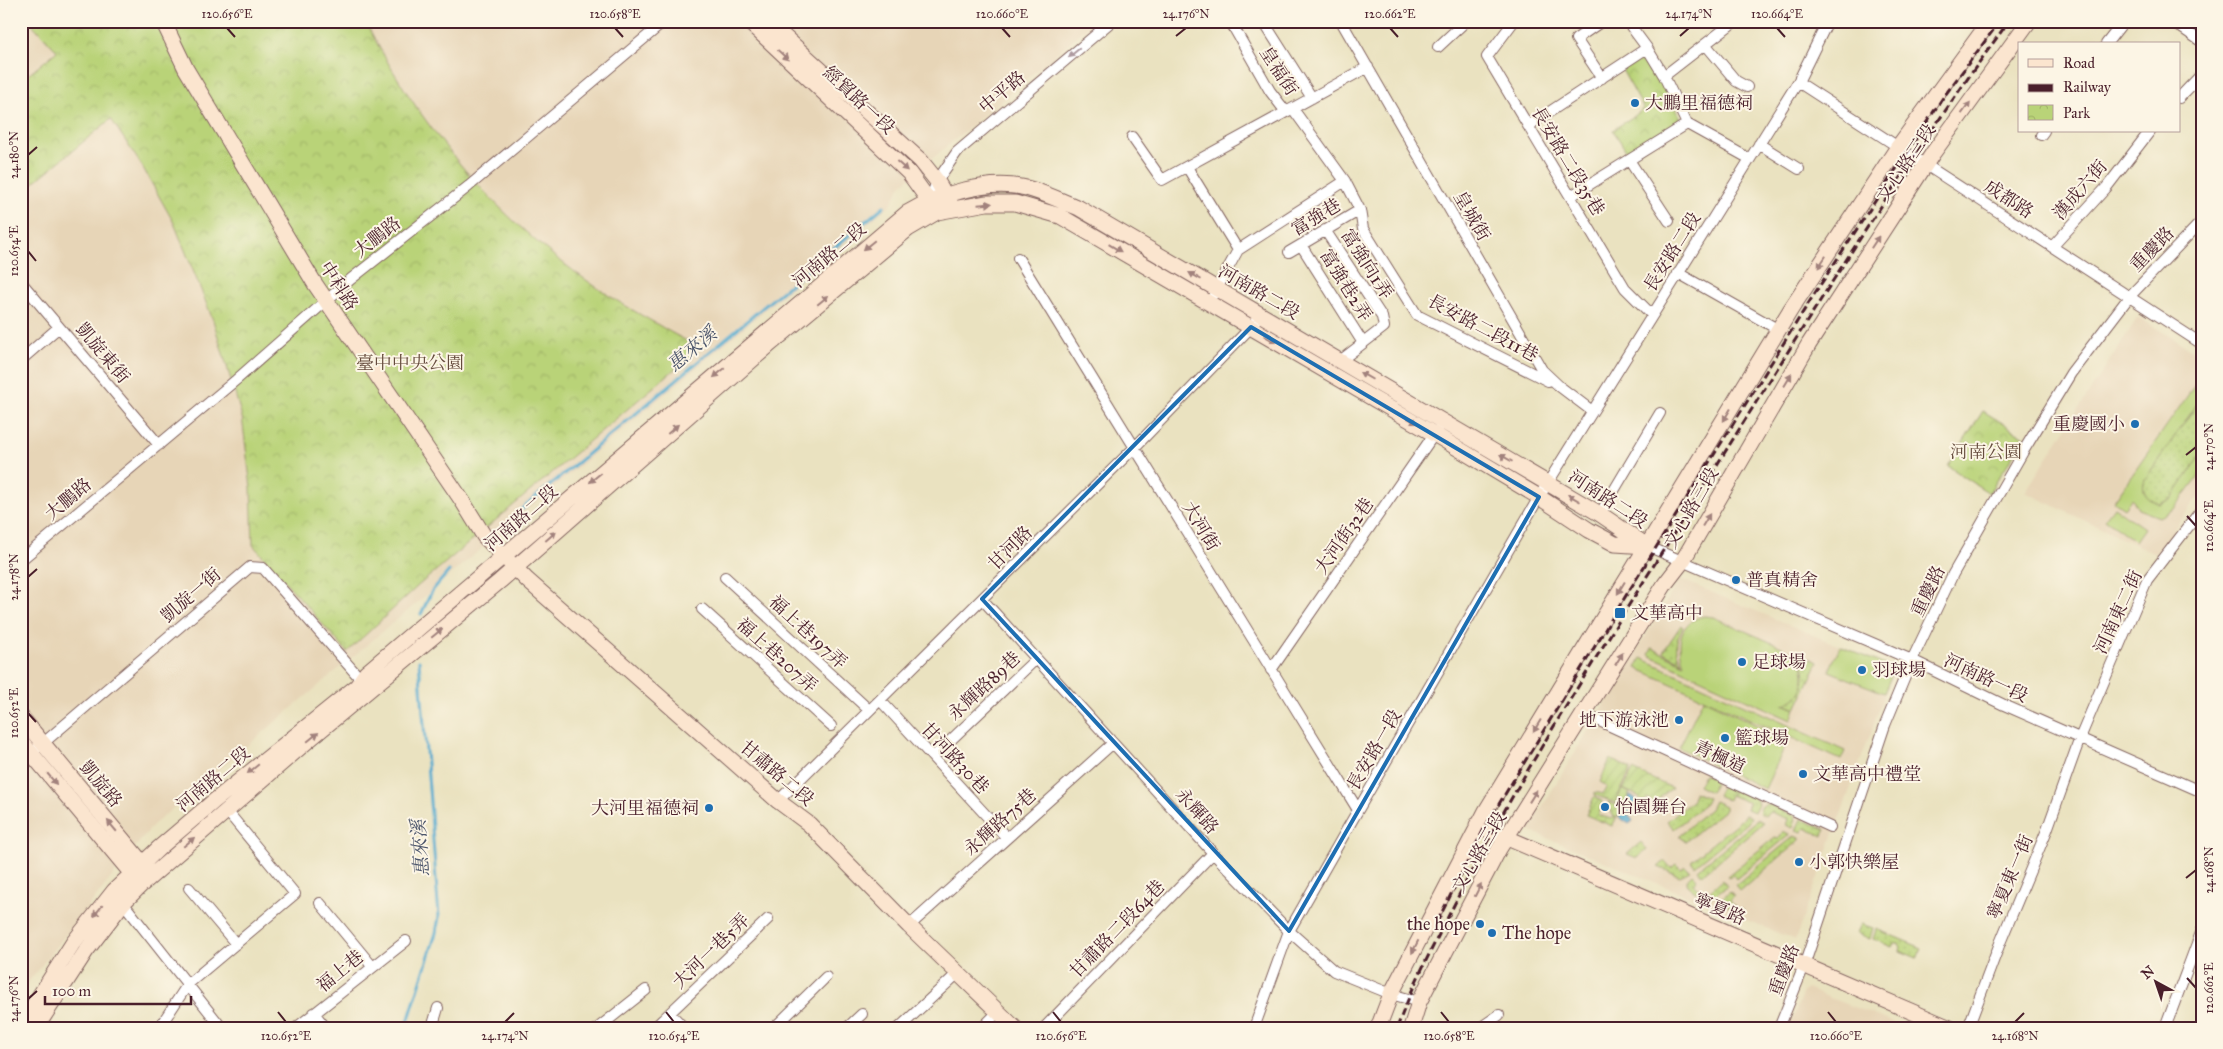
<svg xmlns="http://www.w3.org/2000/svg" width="2223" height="1049" viewBox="0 0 2223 1049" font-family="'IM FELL Great Primer','Noto Serif TC',serif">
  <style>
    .built { fill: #e7d5b7 }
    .grass { fill: url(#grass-dots); stroke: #827952 }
    .park { fill: url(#park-crowns); stroke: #827952 }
    .garden { fill: url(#garden-furrows); stroke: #827952 }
    .pitch { fill: #b9d378; stroke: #827952 }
    .water { fill: url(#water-ripples); stroke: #4e647c }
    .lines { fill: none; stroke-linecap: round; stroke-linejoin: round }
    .stream { stroke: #51a9ce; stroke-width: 3 }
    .street-casing { stroke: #82635f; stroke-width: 12 }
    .secondary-casing { stroke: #82635f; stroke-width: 17 }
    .street { stroke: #fff; stroke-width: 10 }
    .secondary { stroke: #fbe5cf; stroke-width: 15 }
    .rail { stroke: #4a1f2b; stroke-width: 3; stroke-dasharray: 8 4; stroke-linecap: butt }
    .oneway { fill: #ae9aa0 }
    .oneway2 { fill: #a2827d }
    .marked { fill: none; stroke: #1f6fb2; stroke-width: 4; stroke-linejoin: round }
    .ticks { fill: none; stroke: #4a1f2b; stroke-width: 2 }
    .poi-dot { fill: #1f6fb2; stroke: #fcf5e5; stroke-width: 2 }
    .labels { text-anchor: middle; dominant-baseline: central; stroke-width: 4; stroke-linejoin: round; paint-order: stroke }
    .street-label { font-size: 18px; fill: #4a1f2b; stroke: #fcf5e5 }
    .poi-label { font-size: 18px; fill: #4a1f2b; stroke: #fcf5e5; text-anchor: start }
    .park-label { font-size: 18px; fill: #664c3e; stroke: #fcf5e5 }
    .water-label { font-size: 19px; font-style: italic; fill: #4d566c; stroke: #fcf5e5 }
    .neatline { fill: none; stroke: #4a1f2b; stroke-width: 2 }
    .ticks-label { font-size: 12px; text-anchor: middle; fill: #4a1f2b }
  </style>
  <defs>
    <pattern id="grass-dots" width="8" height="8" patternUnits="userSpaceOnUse" patternTransform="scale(1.25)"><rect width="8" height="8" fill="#b9d378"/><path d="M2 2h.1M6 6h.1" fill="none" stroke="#a1b568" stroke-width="1.8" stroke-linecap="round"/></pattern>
    <pattern id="park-crowns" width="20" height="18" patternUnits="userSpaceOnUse" patternTransform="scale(1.25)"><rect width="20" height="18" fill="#b9d378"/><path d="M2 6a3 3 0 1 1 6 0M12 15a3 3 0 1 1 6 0" fill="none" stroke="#a1b568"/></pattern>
    <pattern id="garden-furrows" width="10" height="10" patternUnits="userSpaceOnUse" patternTransform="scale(1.25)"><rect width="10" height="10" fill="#b9d378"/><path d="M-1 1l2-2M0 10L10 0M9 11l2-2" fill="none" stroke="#a1b568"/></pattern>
    <pattern id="water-ripples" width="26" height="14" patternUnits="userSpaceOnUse" patternTransform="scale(1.25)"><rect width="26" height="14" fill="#51a9ce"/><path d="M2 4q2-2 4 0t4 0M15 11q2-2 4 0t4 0" fill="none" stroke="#4589a7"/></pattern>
  </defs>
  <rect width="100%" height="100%" fill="#fcf5e5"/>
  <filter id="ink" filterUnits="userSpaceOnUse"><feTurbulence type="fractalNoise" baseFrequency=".02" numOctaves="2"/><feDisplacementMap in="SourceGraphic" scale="10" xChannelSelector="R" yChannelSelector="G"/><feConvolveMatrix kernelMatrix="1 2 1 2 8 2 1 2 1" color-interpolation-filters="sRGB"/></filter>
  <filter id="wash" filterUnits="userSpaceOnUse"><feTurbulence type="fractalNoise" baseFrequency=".0096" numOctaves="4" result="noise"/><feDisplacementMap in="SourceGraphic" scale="20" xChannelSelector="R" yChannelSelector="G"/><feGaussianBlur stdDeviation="1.12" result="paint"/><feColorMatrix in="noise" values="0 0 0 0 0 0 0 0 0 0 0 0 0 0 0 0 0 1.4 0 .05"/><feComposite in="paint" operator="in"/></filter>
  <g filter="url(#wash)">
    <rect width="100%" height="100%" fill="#eae2c0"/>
    <path class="built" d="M21,21H1095L901,185L891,204L153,825L21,991Z
      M2138,317L2202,356V492L2155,554L2025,492Z
      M1680,579L1894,669L1795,940L1528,830Z
      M1807,989L1907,1028H1789L1803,992Z"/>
    <path class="grass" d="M2202,397V454L2171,499L2160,504C2148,500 2140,493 2145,479Z
      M1681,625L1683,627C1676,638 1674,651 1682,662L1663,652Z
      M1794,651L1818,662L1796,709L1784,704C1808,696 1811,669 1794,651Z
      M1733,788L1756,799L1758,804L1754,812L1747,809L1749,803L1730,795Z
      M1694,792L1708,798L1705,804L1674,829L1667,821L1693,800Z
      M1714,801L1725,806V810L1685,842L1679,835L1710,809Z
      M1768,804L1795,816L1796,820L1793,828L1786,825L1788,819L1770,812L1765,816L1759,813L1762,806Z
      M1745,814L1751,817L1748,823L1695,866L1691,861L1742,819Z
      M1756,819L1763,822L1762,824L1702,875L1698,869L1754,823Z
      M1801,819L1825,829L1823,836L1805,828L1802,832L1796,830Z
      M1783,831L1789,834L1788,836L1736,879L1733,875L1729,878L1727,876L1775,837L1779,838Z
      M1793,836L1800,838V840L1740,891L1735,885L1792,838Z
      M1641,842L1647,850L1637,858L1627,854Z
      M1665,861L1671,868L1676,864L1681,869L1685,866L1690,871L1680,876L1658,867Z
      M1692,874L1697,879L1693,884L1701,892L1706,889L1708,892L1722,880L1727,886L1710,898L1694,891L1686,884L1688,878Z
      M1730,891L1734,896L1730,900L1738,909L1742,908L1744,910L1743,911L1721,903V899Z
      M1861,924L1873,928L1870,939L1857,933Z
      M1876,929L1922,948L1917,958L1900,951L1901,947L1898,943H1894L1892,947L1873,939Z"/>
    <path class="park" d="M29,21H365C429,145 520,246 641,315C661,326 680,339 701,347L419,585L347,652L253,545L251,488L242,417L213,320L174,223L142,166L111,119L21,193V81L57,51Z
      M1646,52L1683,122L1630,157L1613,130L1644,109L1621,68Z
      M1983,411L2025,437L1989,493L1948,466Z
      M1704,774L1713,779L1715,783L1710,792L1698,786Z
      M1725,785L1733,788L1728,800L1717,795L1721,787Z"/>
    <path class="garden" d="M1610,759L1631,769L1615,803L1595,795V792L1603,794L1607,786L1600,782Z
      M1633,770L1672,788L1653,803L1648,798L1643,802L1636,795L1623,789Z
      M1622,789L1630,793L1617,818L1613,816L1608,802L1619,807L1615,805Z
      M1594,797L1602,801L1599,815L1611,819L1613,817L1616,819L1612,826L1586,815Z"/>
    <path class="pitch" d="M2202,375V397L2145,479C2140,493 2148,500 2160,504L2171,499L2202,454V472L2174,509L2159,517L2138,509L2132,498L2124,508L2114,501Z
      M2114,507L2144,528L2135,541L2105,519Z
      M1704,616L1713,617L1793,652C1810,668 1808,699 1783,704L1795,709L1791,720L1649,655L1652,648L1684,664C1676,644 1679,621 1704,616Z
      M1840,646L1894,669L1884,693L1829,671Z
      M1641,658L1845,751L1841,760L1636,668Z
      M1703,699L1788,740L1765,789L1679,748Z"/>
    <path class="water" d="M1630,795L1634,797L1646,810L1643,813L1636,807L1628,814L1633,821L1629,824L1619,817L1626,803H1628Z"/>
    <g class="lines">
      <path class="stream" d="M517,513L884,206
        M421,614L432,591L449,571
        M406,1028L436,933L439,917L419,661"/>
    </g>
  </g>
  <g filter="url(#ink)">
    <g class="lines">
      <defs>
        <path id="street" d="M1095,21L1102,30
          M1230,21L1270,91L1286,112
          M1341,21L1542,370L1559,386L1592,411
          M1514,21L1487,57L1625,288L1652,315
          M1602,21L1576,39L1602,78
          M1627,21L1647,48L1664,76L1687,124L1750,159
          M2172,21L2202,42
          M1265,24L1312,98
          M2106,44L2124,21
          M1706,45L1736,81L1747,87
          M1438,47L1466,21
          M1664,76L1735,21
          M1798,82L2202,344
          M2179,98L2202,74
          M1293,109L1345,181L1360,210L1363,229L1417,315L1548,381
          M1528,126L1647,48
          M2041,135L2044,131
          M1132,137L1162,180L1368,67
          M1759,144L1799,169
          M1629,160L1669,221
          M1187,167L1238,250
          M1571,196L1687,124
          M930,200L937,181L957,152L1112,21
          M1325,230L1382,317L1384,327L1340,361
          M1301,245L1363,343
          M2052,247L2106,188L2150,131
          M1289,252L1360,210
          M1018,258L1358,810
          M1678,273L1779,330
          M21,282L159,445
          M1214,294L1238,250L1345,181
          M21,360L59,327
          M1600,514L1660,413
          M1647,546L1912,660L2004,705L2202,792
          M21,560L236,380L351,279L469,186L665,21
          M725,577L869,710
          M982,599L1213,853L1289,931L1334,971L1391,994L1419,1002
          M702,609L831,726
          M1271,670L1437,430
          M880,700L1007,838
          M1595,719L1830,827
          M933,757L1036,659
          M21,762L250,567L263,568L365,684
          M778,801L1135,447L1251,327L1260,314
          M189,888L236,944
          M120,899L222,1028
          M320,903L372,966
          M909,926L1113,743
          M314,1013L326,1028
          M670,1013L684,1028
          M159,1028L188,984L295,894L227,811
          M296,1028L406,941
          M432,1028L438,1008
          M598,1028L646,990
          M654,1028L768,919
          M774,1028L826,977
          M847,1028L862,1014
          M899,1028L958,973
          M982,1028L998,1012
          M1044,1028L1213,853
          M1254,1028L1289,931L1358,810L1539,497L1798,82L1828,21
          M1480,1028L1499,1015
          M1779,1028L1804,966L1885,725L1912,660L1953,574L2024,450L2071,373L2129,297L2202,221
          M1968,1028L2000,943L2047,830L2080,738L2147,580L2202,509
          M2165,1028L2202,930"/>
        <path id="secondary" d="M163,21L186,69L315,284L463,502L484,536L527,580L778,801L809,824L909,926L1015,1028
          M748,21L909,173L935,209
          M767,21L921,161L937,181L950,203
          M21,717L148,870
          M21,741L137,880
          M1477,825L1950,1028
          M21,1025L73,943L114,891L159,848L213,802L357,686L366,673L907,213C937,195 985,180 1021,187C1040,190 1060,201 1079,208L1600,514L1647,546
          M36,1028L86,951L123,903L141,885L305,743L500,581L768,346L908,229L937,212L987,203H1015L1060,216L1434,434L1539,497L1589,530L1615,544L1647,546
          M1378,1028L1391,994L1486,811L1791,309L1898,147L1990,21
          M1411,1028L1419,1002L1499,849L1665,584L1682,562L1809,344L1933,153L2029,21"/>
      </defs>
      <use href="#street" class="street-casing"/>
      <use href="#secondary" class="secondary-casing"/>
      <use href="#street" class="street"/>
      <use href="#secondary" class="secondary"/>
      <path class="rail" d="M1437,922L1485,827L1617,610L1813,296L1942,99L2000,21
        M1397,1028C1413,983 1436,941 1457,899C1517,781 1589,669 1659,557C1773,377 1883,193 2009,21"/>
    </g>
    <defs><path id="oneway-solid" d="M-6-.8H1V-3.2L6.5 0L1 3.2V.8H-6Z" transform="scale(1.25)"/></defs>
    <use class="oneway" href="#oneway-solid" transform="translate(1074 53) rotate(140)"/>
    <g class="oneway2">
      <use href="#oneway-solid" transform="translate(783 55) rotate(43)"/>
      <use href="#oneway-solid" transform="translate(1966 108) rotate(-54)"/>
      <use href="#oneway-solid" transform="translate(902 166) rotate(42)"/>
      <use href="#oneway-solid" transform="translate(985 204) rotate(-5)"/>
      <use href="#oneway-solid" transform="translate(1875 242) rotate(-57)"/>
      <use href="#oneway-solid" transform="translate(869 245) rotate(140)"/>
      <use href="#oneway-solid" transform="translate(1115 248) rotate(31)"/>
      <use href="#oneway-solid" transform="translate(1822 262) rotate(123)"/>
      <use href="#oneway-solid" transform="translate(1195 276) rotate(-150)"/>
      <use href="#oneway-solid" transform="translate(823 300) rotate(-40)"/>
      <use href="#oneway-solid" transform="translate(1270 339) rotate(30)"/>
      <use href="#oneway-solid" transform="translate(719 373) rotate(140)"/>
      <use href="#oneway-solid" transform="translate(1366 376) rotate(-150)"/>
      <use href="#oneway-solid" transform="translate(1788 380) rotate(-59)"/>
      <use href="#oneway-solid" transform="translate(1727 415) rotate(121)"/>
      <use href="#oneway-solid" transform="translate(1411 420) rotate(30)"/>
      <use href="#oneway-solid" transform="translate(673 429) rotate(-41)"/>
      <use href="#oneway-solid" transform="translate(1506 458) rotate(-150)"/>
      <use href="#oneway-solid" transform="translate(595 478) rotate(140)"/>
      <use href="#oneway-solid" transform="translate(1574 498) rotate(-150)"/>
      <use href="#oneway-solid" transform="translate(1706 520) rotate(-59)"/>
      <use href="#oneway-solid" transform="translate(551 536) rotate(-41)"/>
      <use href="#oneway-solid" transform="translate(1621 588) rotate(121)"/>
      <use href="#oneway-solid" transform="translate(437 633) rotate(-40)"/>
      <use href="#oneway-solid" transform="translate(1619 659) rotate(-58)"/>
      <use href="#oneway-solid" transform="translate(1537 726) rotate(121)"/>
      <use href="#oneway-solid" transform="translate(313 737) rotate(-39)"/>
      <use href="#oneway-solid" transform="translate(253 769) rotate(141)"/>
      <use href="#oneway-solid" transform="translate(52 779) rotate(50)"/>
      <use href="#oneway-solid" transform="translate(1533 796) rotate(-58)"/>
      <use href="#oneway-solid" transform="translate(112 826) rotate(-130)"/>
      <use href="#oneway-solid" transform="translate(189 842) rotate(-40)"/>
      <use href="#oneway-solid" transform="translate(1478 890) rotate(-63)"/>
      <use href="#oneway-solid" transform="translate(98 911) rotate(128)"/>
      <use href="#oneway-solid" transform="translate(1415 947) rotate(117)"/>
    </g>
  </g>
  <path class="marked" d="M1251,327L1539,497L1289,931L982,599Z"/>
  <path class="ticks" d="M227,28L235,37M615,28L623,37M1002,28L1010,37M1390,28L1398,37M1777,28L1785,37M1176,36L1186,28M1680,36L1689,28M28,155L37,147M28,251L36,261M2186,455L2196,447M2187,516L2196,526M28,577L37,569M28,713L36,722M2186,878L2196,870M2187,978L2196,988M28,999L37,991M278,1012L286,1022M666,1012L674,1022M1053,1012L1061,1022M1441,1012L1449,1022M1828,1012L1836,1022M505,1022L514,1013M2015,1022L2024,1013"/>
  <g class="poi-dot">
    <circle cx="1635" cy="103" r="5"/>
    <circle cx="2135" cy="424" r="5"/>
    <circle cx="1736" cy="580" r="5"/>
    <rect x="1614" y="607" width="12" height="12" rx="2.5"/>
    <circle cx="1742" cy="662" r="5"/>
    <circle cx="1862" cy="670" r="5"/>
    <circle cx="1679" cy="720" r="5"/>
    <circle cx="1725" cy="738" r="5"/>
    <circle cx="1803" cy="774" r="5"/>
    <circle cx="1605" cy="807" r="5"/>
    <circle cx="709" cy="808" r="5"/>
    <circle cx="1799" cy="862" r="5"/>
    <circle cx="1480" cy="924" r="5"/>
    <circle cx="1492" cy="933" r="5"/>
  </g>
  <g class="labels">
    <g class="street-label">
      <text transform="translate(1279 71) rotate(57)">皇福街</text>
      <text transform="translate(1002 92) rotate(-40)">中平路</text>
      <text transform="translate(859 100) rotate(43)">經貿路一段</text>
      <text transform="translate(1568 161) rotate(59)">長安路二段35巷</text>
      <text transform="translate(1906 163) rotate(-56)">文心路三段</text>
      <text transform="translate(2080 190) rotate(-49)">漢成六街</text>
      <text transform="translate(2009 199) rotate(33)">成都路</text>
      <text transform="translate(1472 216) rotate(60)">皇城街</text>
      <text transform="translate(1316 217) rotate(-31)">富強巷</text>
      <text transform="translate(377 237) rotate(-38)">大鵬路</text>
      <text transform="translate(2152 249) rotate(-46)">重慶路</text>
      <text transform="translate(1672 252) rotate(-58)">長安路二段</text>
      <text transform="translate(829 255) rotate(-40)">河南路二段</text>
      <text transform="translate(1367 264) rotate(57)">富強向1弄</text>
      <text transform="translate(1346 285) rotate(58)">富強巷2弄</text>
      <text transform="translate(339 286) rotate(57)">中科路</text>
      <text transform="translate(1259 292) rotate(30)">河南路二段</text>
      <text transform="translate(1483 328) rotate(28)">長安路二段11巷</text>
      <text transform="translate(103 353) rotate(50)">凱旋東街</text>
      <text transform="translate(68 499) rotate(-40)">大鵬路</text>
      <text transform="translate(1608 499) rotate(33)">河南路二段</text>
      <text transform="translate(1691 508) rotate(-60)">文心路三段</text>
      <text transform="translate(521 518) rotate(-41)">河南路二段</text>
      <text transform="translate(1201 526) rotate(59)">大河街</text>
      <text transform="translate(1344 536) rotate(-55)">大河街32巷</text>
      <text transform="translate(1010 548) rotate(-45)">甘河路</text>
      <text transform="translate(1928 591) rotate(-64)">重慶路</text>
      <text transform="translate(191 595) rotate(-41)">凱旋一街</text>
      <text transform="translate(2118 612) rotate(-65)">河南東二街</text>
      <text transform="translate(808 632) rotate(43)">福上巷197弄</text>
      <text transform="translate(777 655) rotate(42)">福上巷207弄</text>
      <text transform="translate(1986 678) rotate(25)">河南路一段</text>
      <text transform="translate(984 686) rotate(-43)">永輝路89巷</text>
      <text transform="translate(1374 750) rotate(-60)">長安路一段</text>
      <text transform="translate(1720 757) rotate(25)">青楓道</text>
      <text transform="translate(955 758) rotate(47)">甘河路30巷</text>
      <text transform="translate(777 773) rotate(40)">甘肅路二段</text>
      <text transform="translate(213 779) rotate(-40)">河南路二段</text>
      <text transform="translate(101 784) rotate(50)">凱旋路</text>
      <text transform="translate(1197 811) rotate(48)">永輝路</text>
      <text transform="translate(1000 822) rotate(-42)">永輝路75巷</text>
      <text transform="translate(1479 852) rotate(-60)">文心路三段</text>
      <text transform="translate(2010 877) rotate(-67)">寧夏東一街</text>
      <text transform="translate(1720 909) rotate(23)">寧夏路</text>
      <text transform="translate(1117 929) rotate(-46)">甘肅路二段64巷</text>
      <text transform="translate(711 951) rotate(-44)">大河一巷5弄</text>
      <text transform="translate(1784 970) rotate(-69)">重慶路</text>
      <text transform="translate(340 971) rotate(-39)">福上巷</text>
    </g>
    <g class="poi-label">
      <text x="1645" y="103">大鵬里福德祠</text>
      <text x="2125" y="424" text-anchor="end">重慶國小</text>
      <text x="1746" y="580">普真精舍</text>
      <text x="1631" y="613">文華高中</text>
      <text x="1752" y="662">足球場</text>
      <text x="1872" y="670">羽球場</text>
      <text x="1669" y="720" text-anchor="end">地下游泳池</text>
      <text x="1735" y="738">籃球場</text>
      <text x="1813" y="774">文華高中禮堂</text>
      <text x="1615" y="807">怡園舞台</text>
      <text x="699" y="808" text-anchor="end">大河里福德祠</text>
      <text x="1809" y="862">小郭快樂屋</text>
      <text x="1470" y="924" text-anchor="end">the hope</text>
      <text x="1502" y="933">The hope</text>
    </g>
    <g class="park-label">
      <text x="410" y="363">臺中中央公園</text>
      <text x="1986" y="452">河南公園</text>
    </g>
    <g class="water-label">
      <text transform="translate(692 349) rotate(-40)">惠來溪</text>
      <text transform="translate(420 848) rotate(-94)">惠來溪</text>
    </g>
  </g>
  <rect width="2223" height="1049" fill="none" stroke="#fcf5e5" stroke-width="55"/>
  <rect x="2018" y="42" width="162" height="90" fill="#fcf5e5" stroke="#b59f9b"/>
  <rect x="2028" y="59" width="25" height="8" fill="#fbe5cf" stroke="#b59f9b"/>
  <text x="2063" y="68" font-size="15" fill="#4a1f2b">Road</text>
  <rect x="2028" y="84" width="25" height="8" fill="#4a1f2b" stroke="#b59f9b"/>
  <text x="2063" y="92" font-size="15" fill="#4a1f2b">Railway</text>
  <rect x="2028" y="105" width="25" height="15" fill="url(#park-crowns)" stroke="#b59f9b"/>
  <text x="2063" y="118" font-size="15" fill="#4a1f2b">Park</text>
  <g transform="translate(2156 982) rotate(320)" stroke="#fcf5e5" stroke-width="4" paint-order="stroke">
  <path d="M0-4L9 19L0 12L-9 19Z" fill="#4a1f2b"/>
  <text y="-8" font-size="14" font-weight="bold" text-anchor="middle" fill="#4a1f2b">N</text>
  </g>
  <path d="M45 996v8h146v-8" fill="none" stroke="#4a1f2b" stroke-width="2.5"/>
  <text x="52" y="996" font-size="15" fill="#4a1f2b" stroke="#fcf5e5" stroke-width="4" paint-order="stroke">100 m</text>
  <rect x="28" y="28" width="2168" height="994" class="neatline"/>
  <g class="ticks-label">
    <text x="227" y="18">120.656°E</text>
    <text x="615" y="18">120.658°E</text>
    <text x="1002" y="18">120.660°E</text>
    <text x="1186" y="18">24.176°N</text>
    <text x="1390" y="18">120.662°E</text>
    <text x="1689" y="18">24.174°N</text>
    <text x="1777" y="18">120.664°E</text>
    <text transform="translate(14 155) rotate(-90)" y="4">24.180°N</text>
    <text transform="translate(14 251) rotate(-90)" y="4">120.654°E</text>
    <text transform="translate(2209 447) rotate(-90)" y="4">24.170°N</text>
    <text transform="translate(2209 526) rotate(-90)" y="4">120.664°E</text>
    <text transform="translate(14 577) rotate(-90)" y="4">24.178°N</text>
    <text transform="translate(14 713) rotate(-90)" y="4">120.652°E</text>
    <text transform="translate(2209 870) rotate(-90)" y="4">24.168°N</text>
    <text transform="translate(2209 988) rotate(-90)" y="4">120.662°E</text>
    <text transform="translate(14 999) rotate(-90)" y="4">24.176°N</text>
    <text x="286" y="1040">120.652°E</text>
    <text x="505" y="1040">24.174°N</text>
    <text x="674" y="1040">120.654°E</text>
    <text x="1061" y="1040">120.656°E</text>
    <text x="1449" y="1040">120.658°E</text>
    <text x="1836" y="1040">120.660°E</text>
    <text x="2015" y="1040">24.168°N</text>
  </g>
</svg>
